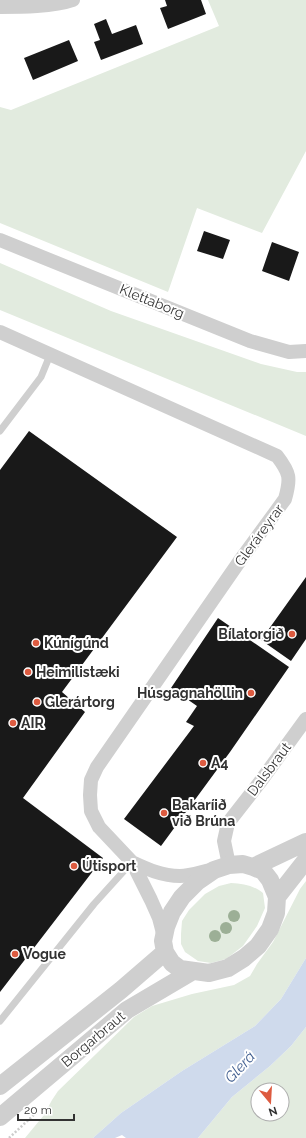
<svg xmlns="http://www.w3.org/2000/svg" width="306" height="1138" viewBox="0 0 306 1138" font-family="Raleway,sans-serif">
  <style>
    .green { fill: #e2ebdf; fill-rule: evenodd }
    .water { fill: #cfdaec }
    .building { fill: #191919 }
    .lines { fill: none; stroke-linecap: round; stroke-linejoin: round }
    .path { stroke: #ccc; stroke-width: 2.5; stroke-dasharray: 2 2; stroke-linecap: butt }
    .service { stroke: #cfcfcf; stroke-width: 7 }
    .minor { stroke: #cfcfcf; stroke-width: 14 }
    .tertiary { stroke: #cfcfcf; stroke-width: 18 }
    .tree { fill: #9caf96 }
    .poi-dot { fill: #dd5b40; stroke: #fff; stroke-width: 1.5 }
    .labels { text-anchor: middle; dominant-baseline: central; stroke-width: 4; stroke-linejoin: round; paint-order: stroke }
    .street-label { font-size: 14px; fill: #323232; stroke: #fff }
    .poi-label { font-size: 14px; font-weight: bold; fill: #323232; stroke: #fff; text-anchor: start }
    .water-label { font-size: 15px; font-style: italic; fill: #436091; stroke: #fff }
  </style>
  <rect width="100%" height="100%" fill="#fff"/>
  <path class="green" d="M208,0H306V151L262,233L197,208L168,292L0,223V107L11,110L219,26Z
    M0,263L111,311L261,364L297,372H306V436L0,310Z
    M306,881V958L281,999L255,1026L182,1071L121,1113L93,1138H25L44,1115L52,1100L58,1091L134,1017L152,1006L192,994L234,985L250,976L257,964L273,942L300,889Z
    M231,883C243,884 253,885 263,893L265,908L257,926L243,946L226,959L211,963L198,961L185,952L181,944V934L182,921L189,910L205,894L219,886Z
    M306,1027V1138H198L232,1097L270,1066L291,1046ZM258,1090H282V1114H258Z"/>
  <path class="water" d="M306,958V1027L291,1046L270,1066L232,1097L198,1138H126L122,1135L115,1138H93L121,1113L182,1071L255,1026L281,999Z"/>
  <path class="building" d="M165,0H201L206,14L168,29L160,8L167,6Z
    M106,19L112,34L136,25L143,44L101,60L94,42L100,40L94,24Z
    M69,40L78,61L33,80L24,58Z
    M204,231L230,240L223,259L197,251Z
    M272,242L299,252L289,281L262,271Z
    M29,431L177,537L62,692L85,712L23,798L103,858L0,992V470Z
    M306,577V639L291,661L261,640Z
    M218,618L289,667L230,752L161,846L124,819L194,726L186,722L197,706L171,688Z"/>
  <g class="lines">
    <path class="path" d="M9,1138L38,1111"/>
    <path class="service" d="M0,431L41,377L50,355
      M0,1021L94,904L132,862"/>
    <path class="minor" d="M0,7C21,7 53,7 73,0
      M0,240L250,341L289,352L306,351
      M0,332L277,456C290,473 291,478 285,499L239,562L97,767L91,780L90,795L91,811L99,827L132,862L151,900L159,918L164,937
      M132,862C147,869 162,876 180,876C189,876 201,872 210,870
      M229,865L224,841L228,823L260,782L306,719"/>
    <path class="tertiary" d="M253,867L263,871L270,880L277,897L276,913L270,929L258,946L244,958L228,968L209,973L180,969L172,963L165,952L163,941L166,927L172,912L182,897L198,881L214,870L229,865L243,864L253,867L306,842
      M277,897L306,860
      M0,1086L121,990L165,952
      M0,1117L127,1010L193,971"/>
  </g>
  <g class="tree">
    <circle cx="234" cy="916" r="6"/>
    <circle cx="226" cy="928" r="6"/>
    <circle cx="215" cy="936" r="6"/>
  </g>
  <g class="poi-dot">
    <circle cx="292" cy="634" r="4"/>
    <circle cx="36" cy="643" r="4"/>
    <circle cx="28" cy="672" r="4"/>
    <circle cx="251" cy="693" r="4"/>
    <circle cx="37" cy="702" r="4"/>
    <circle cx="13" cy="723" r="4"/>
    <circle cx="203" cy="763" r="4"/>
    <circle cx="164" cy="813" r="4"/>
    <circle cx="74" cy="866" r="4"/>
    <circle cx="15" cy="954" r="4"/>
  </g>
  <g class="labels">
    <g class="street-label">
      <text transform="translate(152 301) rotate(22)">Klettaborg</text>
      <text transform="translate(259 535) rotate(-54)">Gleráreyrar</text>
      <text transform="translate(269 769) rotate(-53)">Dalsbraut</text>
      <text transform="translate(93 1039) rotate(-40)">Borgarbraut</text>
    </g>
    <g class="poi-label">
      <text x="284" y="634" text-anchor="end">Bílatorgið</text>
      <text x="44" y="643">Kúnígúnd</text>
      <text x="36" y="672">Heimilistæki</text>
      <text x="243" y="693" text-anchor="end">Húsgagnahöllin</text>
      <text x="45" y="702">Glerártorg</text>
      <text x="21" y="723">AIR</text>
      <text x="211" y="763">A4</text>
      <text x="172" y="805">Bakaríið<tspan x="172" dy="16">við Brúna</tspan></text>
      <text x="82" y="866">Útisport</text>
      <text x="23" y="954">Vogue</text>
    </g>
    <g class="water-label">
      <text transform="translate(240 1067) rotate(-47)">Glerá</text>
    </g>
  </g>
  <g transform="translate(270 1102) rotate(162)"><circle r="19" fill="#ffffff" stroke="#adadad"/>
  <path d="M0-3L7 15L0 10L-7 15Z" fill="#dd5b40"/>
  <text y="-6" font-size="11" font-weight="bold" text-anchor="middle" fill="#323232">N</text>
  </g>
  <path d="M18 1114v6h56v-6" fill="none" stroke="#323232" stroke-width="2"/>
  <text x="24" y="1114" font-size="12" fill="#323232" stroke="#ffffff" stroke-width="3" paint-order="stroke">20 m</text>
</svg>
